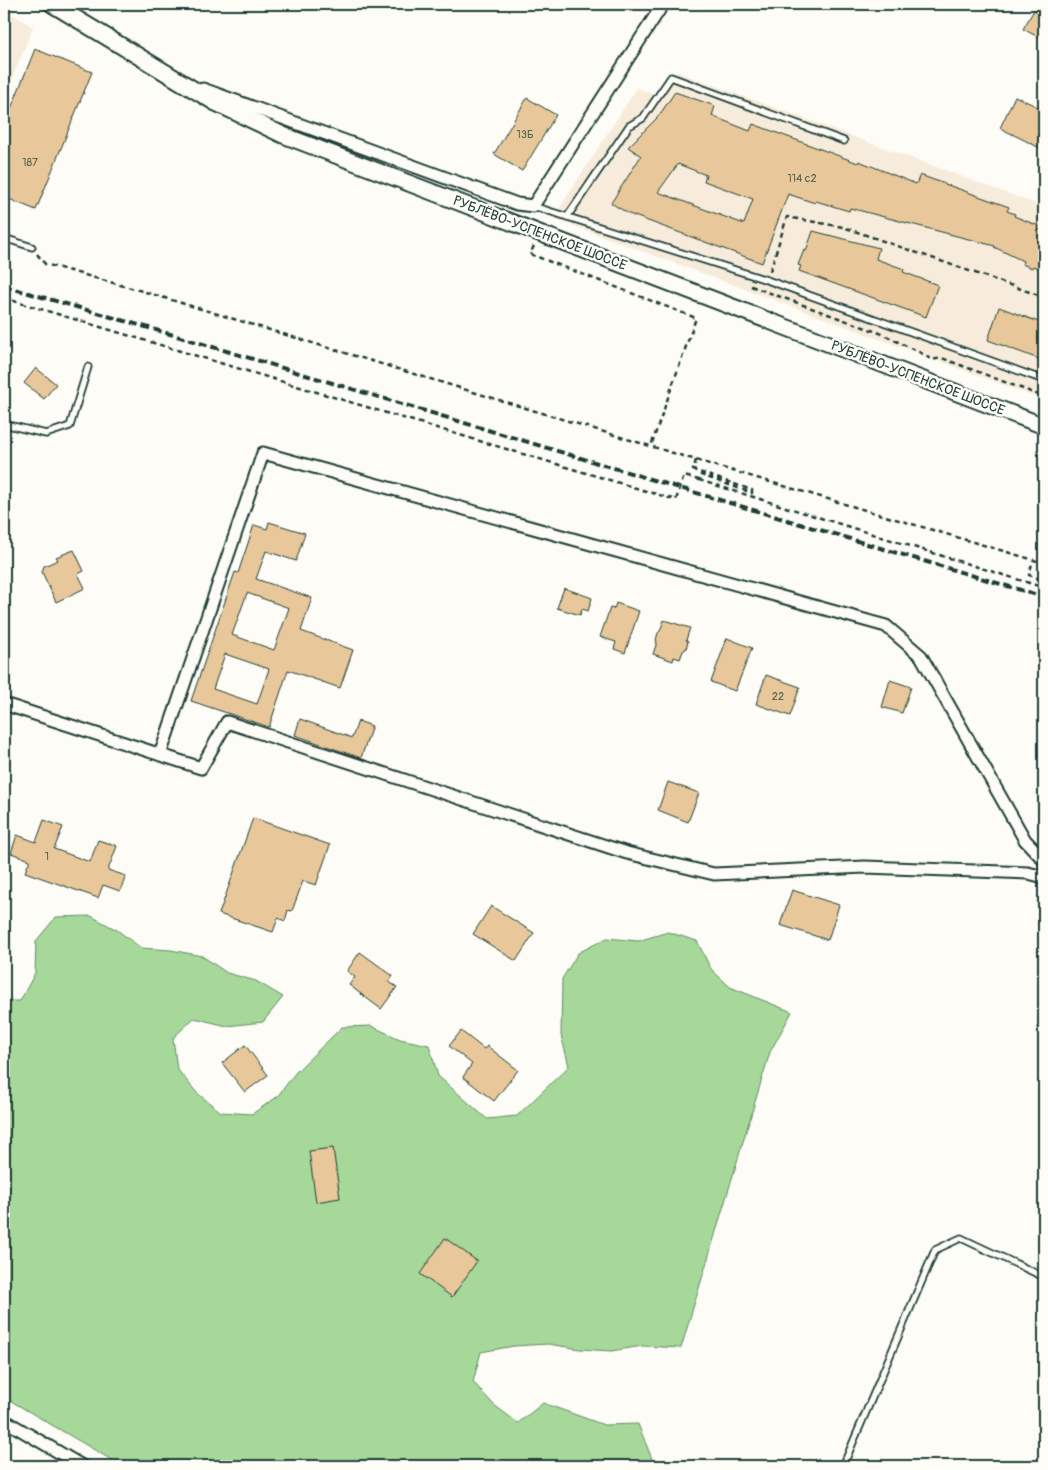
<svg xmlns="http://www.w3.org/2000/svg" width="1048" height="1470" viewBox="0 0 1048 1470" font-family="Pangolin,sans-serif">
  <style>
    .built { fill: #f7ecdb }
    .green { fill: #a6d899; stroke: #628a66 }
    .building { fill: #e8c89a; stroke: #1f3d34; fill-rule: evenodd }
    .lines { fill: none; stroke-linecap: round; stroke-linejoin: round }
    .lane-casing { stroke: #1f3d34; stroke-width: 9 }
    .street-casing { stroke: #1f3d34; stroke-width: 15 }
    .secondary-casing { stroke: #1f3d34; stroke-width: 19 }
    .path { stroke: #1f3d34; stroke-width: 2.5; stroke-dasharray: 5 4; stroke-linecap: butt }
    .lane { stroke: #fdfcf7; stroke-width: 5.5 }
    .street { stroke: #fdfcf7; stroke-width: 11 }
    .secondary { stroke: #fdfcf7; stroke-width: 15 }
    .rail { stroke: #1f3d34; stroke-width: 4; stroke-dasharray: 8 4; stroke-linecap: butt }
    .labels { text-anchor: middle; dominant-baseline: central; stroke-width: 5; stroke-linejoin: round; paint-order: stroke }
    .number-label { font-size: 11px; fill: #51604e }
    .street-label { font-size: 14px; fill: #1f3d34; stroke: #fdfcf7 }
  </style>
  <rect width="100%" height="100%" fill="#fdfcf7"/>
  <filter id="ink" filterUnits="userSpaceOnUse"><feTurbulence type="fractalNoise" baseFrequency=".02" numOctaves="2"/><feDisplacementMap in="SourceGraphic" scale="10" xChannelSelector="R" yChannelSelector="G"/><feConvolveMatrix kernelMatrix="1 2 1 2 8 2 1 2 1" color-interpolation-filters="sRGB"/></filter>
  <g filter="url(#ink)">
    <path class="built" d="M4,9L33,27L4,99Z
      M678,72L1044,207V400L553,218L637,88L661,97Z"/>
    <path class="green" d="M91,916L117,930L141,948L171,950L202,956L227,973L256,981L283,997L263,1022L227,1026L194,1018L173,1038L177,1069L197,1093L221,1112L252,1114L277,1097L296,1072L342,1027L371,1026L400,1039L429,1045L438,1076L487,1119L517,1116L569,1066L561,1035L562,979L578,953L607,938L638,941L668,932L697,941L711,969L730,987L792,1012L770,1052L681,1348L643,1346L611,1351L580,1349L548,1344L514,1346L481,1352L473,1382L494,1405L518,1423L543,1403L604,1425L638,1424L652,1459L650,1466H122L4,1397V1001H20L35,973L36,941L56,917Z"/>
    <path class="building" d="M1034,10L1044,15V40L1023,29Z
      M35,49L92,72L36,210L4,197V126Z
      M675,92L715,106L712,116L750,131L753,124L858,163L859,161L916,184L920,175L1009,207L1007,211L1015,214L1014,216L1039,226L1038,229L1044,231V271L1033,266L1032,268L1022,264L1023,261L994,247L995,246L850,208L849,211L816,201L815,203L788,194L762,263L629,214L611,203L641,156L628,147L658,117ZM678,164L706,175L704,181L753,199L744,224L658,192Z
      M1015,96L1044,110V150L1000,128Z
      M527,98L556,115L522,171L494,154Z
      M813,231L879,248L876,259L904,269L903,272L938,285L926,317L799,271L801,266L798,265L804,250L806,251Z
      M999,307L1044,324V361L988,340Z
      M36,368L56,384L44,399L24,383Z
      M269,522L305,533L296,561L266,551L256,579L312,598L301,631L353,650L340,688L288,670L269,727L191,701L235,572L238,573L254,525L267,529ZM247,593L289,608L274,650L232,635ZM225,654L269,669L257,704L213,689Z
      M74,550L84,571L78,574L85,588L56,602L42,572L44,566L58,560L56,557Z
      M564,588L592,598L588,611L582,609L580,615L557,608Z
      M616,603L639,611L625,653L614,649L616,642L600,637L610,608L614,609Z
      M664,620L690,628L686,640L688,641L686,649L683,651L680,659L674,657L673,661L653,654L657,642L656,640L658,633L660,631Z
      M727,638L752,648L735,691L711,682Z
      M766,675L800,687L790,716L756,704Z
      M890,680L911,687L902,713L882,707Z
      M300,719L352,738L358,721L372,726L361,758L295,735Z
      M668,782L699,793L688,822L658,810Z
      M253,818L330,845L316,885L303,881L292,911L288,910L285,921L278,918L273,932L219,914Z
      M44,820L63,827L54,849L90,862L98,840L117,846L108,870L126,876L120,891L103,885L98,898L25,872L30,860L11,853L17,835L36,842Z
      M792,890L839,905L828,940L780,925Z
      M491,906L534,933L516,961L473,934Z
      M360,952L393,976L389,982L397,987L381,1009L349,985L355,977L347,971Z
      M461,1031L484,1049L487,1046L518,1070L494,1101L463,1077L472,1064L449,1046Z
      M245,1045L268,1075L245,1092L222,1063Z
      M333,1148L340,1198L316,1202L309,1151Z
      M445,1238L477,1261L452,1297L420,1274Z"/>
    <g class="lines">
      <defs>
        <path id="lane" d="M533,206L767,280L1044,380
          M567,217L629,126L643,118L671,77L844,141
          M4,238L32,247
          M4,424L46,434L70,426L88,367
          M843,1466L935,1250L961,1238L1044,1277"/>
        <path id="street" d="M203,89L517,204L533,206L663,4
          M4,704L201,768L227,722L627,853L714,874L865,867L1028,873L1044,877
          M160,755L263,453L886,626L921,656L1025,840L1044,860
          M4,1420L82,1466"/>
        <path id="secondary" d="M52,4L216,103L283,135L1044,426"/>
      </defs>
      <use href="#lane" class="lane-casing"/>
      <use href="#street" class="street-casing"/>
      <use href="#secondary" class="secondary-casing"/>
      <path class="path" d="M534,246L530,254L696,318L651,446
        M37,254L45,264L142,291L696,460L1044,563
        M770,271L787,217L843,227L1044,297
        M751,286L880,333L921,353L932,360L942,358L1044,397
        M4,298L676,500L684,476L699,480
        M696,460L693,470L752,490V493L701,475L699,480L1042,587L1043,580L1029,575L1033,560"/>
      <use href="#lane" class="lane"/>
      <use href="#street" class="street"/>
      <use href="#secondary" class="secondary"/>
      <path class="rail" d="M4,286L170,334L680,488L1044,597"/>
    </g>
  </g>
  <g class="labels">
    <g class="number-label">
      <text x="525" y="134">13Б</text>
      <text x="30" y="162">187</text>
      <text x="802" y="178">114 с2</text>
      <text x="778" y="696">22</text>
      <text x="47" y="856">1</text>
    </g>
    <g class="street-label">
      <text transform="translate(540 233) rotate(21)">РУБЛЁВО-УСПЕНСКОЕ ШОССЕ</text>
      <text transform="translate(918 378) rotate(21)">РУБЛЁВО-УСПЕНСКОЕ ШОССЕ</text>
    </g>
  </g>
  <rect width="1048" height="1470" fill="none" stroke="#fdfcf7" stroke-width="20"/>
  <rect x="10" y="10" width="1028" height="1450" fill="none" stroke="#1f3d34" stroke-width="2" filter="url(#ink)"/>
</svg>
